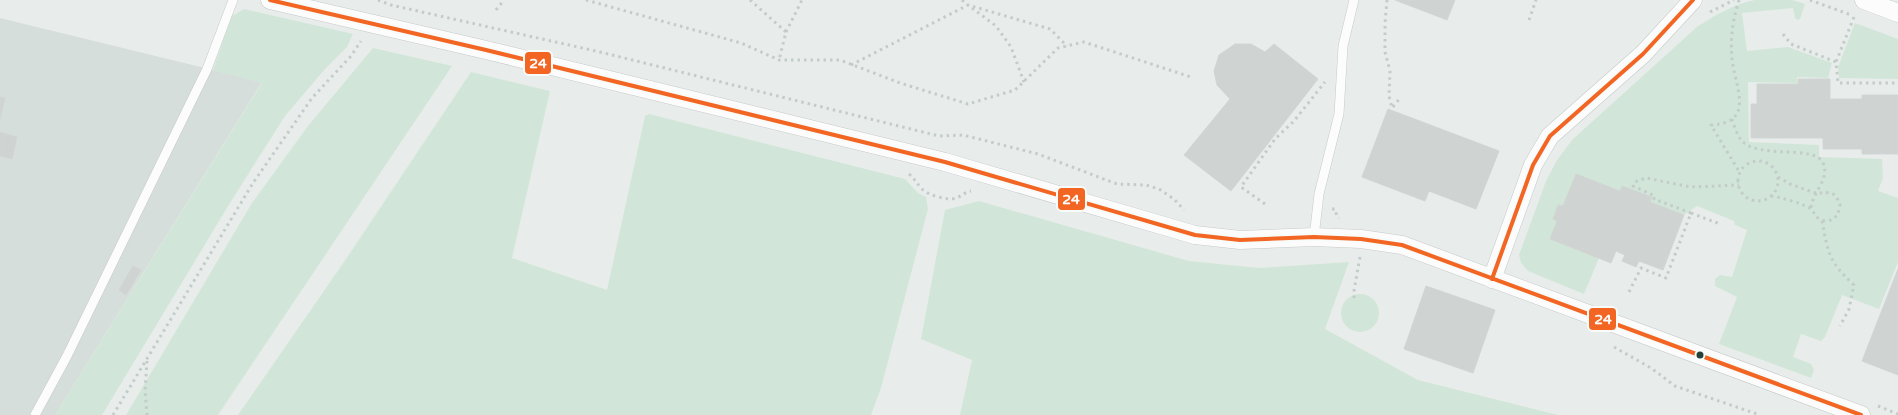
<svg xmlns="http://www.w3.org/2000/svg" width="1898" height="415" viewBox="0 0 1898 415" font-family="'Varela Round',sans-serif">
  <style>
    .built { fill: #d6dedb }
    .green { fill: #d1e6d8 }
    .building { fill: #cfd4d2; stroke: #d1d6d4 }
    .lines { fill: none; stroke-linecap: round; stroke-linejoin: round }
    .service-casing { stroke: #c5cac8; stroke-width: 10 }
    .minor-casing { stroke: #c5cac8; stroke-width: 19 }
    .path { stroke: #c3ccca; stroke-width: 3; stroke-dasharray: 2.5 4; stroke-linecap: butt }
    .service { stroke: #fcfcfc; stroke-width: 9 }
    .minor { stroke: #fcfcfc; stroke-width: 18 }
    .bus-1-casing { stroke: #f7fbf9; stroke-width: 8 }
    .bus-1 { stroke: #f26522; stroke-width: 4 }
    .bus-dot { fill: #24423a; stroke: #f7fbf9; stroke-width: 2 }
    .line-badge { stroke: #f7fbf9; stroke-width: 2 }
    .badge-label { font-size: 14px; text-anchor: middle; font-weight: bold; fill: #fff }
  </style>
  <rect width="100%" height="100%" fill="#e8edeb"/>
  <path class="built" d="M0,18L262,82L55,415H0Z"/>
  <path class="green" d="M1755,0H1792L1805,4L1800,19L1797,20L1795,18L1793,8L1742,13L1747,51L1788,47L1832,63L1828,78L1797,77V83L1748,82L1749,142L1819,145V157L1882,159L1883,178L1878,191L1898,198V262L1879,309L1842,295L1825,337L1821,341L1801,334L1793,357L1811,364L1814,370L1811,378L1719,344L1737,297L1715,286V279L1720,275L1732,277L1747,230L1735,225L1734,221L1697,206L1684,215L1650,202L1652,198L1622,186L1620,191L1576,174L1563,206L1558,205L1553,219L1557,221L1599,258L1584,294L1528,271L1521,263L1519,255L1546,181L1557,160L1573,139L1698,26C1716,15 1734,4 1755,0Z
    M244,9L353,34L347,47L325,69L285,116L230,203L102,415H55L262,83L213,70L232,16Z
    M1855,23L1898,39V79L1839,78L1838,67Z
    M373,48L452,66L218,415H126L252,203L308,126Z
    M471,72L550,91L512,258L607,290L645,116L649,114L905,179L918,193L926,197L928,209L881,388L871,415H238L346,259Z
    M979,201L1189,261L1259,268L1349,262L1325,329L1418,380L1558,415H960L972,360L921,339L945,210Z
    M1341 313a19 19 0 1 1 38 0a19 19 0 1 1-38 0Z"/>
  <path class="building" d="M1395,0H1455L1447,20Z
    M1235,44H1251L1265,52L1274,44L1318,79L1231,191L1184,155L1230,99L1217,85L1214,71L1219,55Z
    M1798,79H1830V99H1862V95H1898V154H1862V149H1823V138H1751V104H1757V84H1798Z
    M0,97L5,98L0,119Z
    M1388,109L1499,151L1476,209L1429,191L1425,201L1362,177Z
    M0,132L17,137L12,159L0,156Z
    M1576,174L1620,191L1622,186L1652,197L1650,202L1684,215L1663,270L1639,261L1636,267L1622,261L1625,255L1616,251L1611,263L1550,239L1557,221L1553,219L1558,205L1563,206Z
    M133,266L141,270L126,295L119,290Z
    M1898,269V375L1862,361Z
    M1426,286L1495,310L1473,373L1404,349Z"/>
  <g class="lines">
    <defs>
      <path id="service" d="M1314,237L1319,194L1339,114L1343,46L1354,0
        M35,415L67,356L207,69L233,0"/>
      <path id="minor" d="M270,0L486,50L945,162L1195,235L1240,240L1314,237L1361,239L1402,245L1861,415
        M1864,0L1898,13
        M1492,279L1533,165L1550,136L1643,54L1693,0"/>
    </defs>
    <use href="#service" class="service-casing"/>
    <use href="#minor" class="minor-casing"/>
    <path class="path" d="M378,0L391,5L600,52L939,136L963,135L1038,154L1117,184L1146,185L1159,189L1174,199L1184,210
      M586,0L741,43L779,60H840L900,83L968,104L1015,90L1058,48L1084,42L1191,77
      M750,0L786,32L779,60
      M962,0L968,5L1050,29L1067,46
      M1387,0L1385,23V52L1390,71L1389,96L1392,108L1401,97
      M1739,0C1733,19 1730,38 1732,58C1734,85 1757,123 1711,125L1740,173
      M1810,0L1851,15
      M496,10L504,0
      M1710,12L1734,0
      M1854,17L1836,62L1838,83H1898
      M1529,20L1536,0
      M786,32L802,0
      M1783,34L1791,44L1836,62
      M851,65L968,5L996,26L1011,47L1024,82
      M1732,119C1734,126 1737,134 1741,140C1757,160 1815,144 1823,163C1831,179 1810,195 1811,210
      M1738 181a20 20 0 1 1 40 0a20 20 0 1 1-40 0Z
      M909,174C915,179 917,184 922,189C927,195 949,201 956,198C962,196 965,192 971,191
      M1778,177L1790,184L1818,194L1824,192L1833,194L1836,196L1840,204L1838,215L1831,220L1822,221
      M1771,196C1780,197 1805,204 1811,209C1815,213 1816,218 1822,221C1828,253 1829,262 1854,285L1849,309L1840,326
      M1265,204L1241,187L1275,139L1294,121L1325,82
      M1332,209H1335L1337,217L1339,218
      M1691,213L1654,199L1655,196L1633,186L1637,181L1646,178L1691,187L1739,185
      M1629,292L1641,268L1666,278L1691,213L1720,224
      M1354,298V291L1360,257
      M1614,347L1651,368L1675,386L1760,415
      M147,361L145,391L147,415
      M1878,406L1898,414
      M113,415L253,183L312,98L351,56L361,41"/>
    <use href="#service" class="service"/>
    <use href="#minor" class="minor"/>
    <defs>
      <path id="bus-1" d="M270,0L486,50L945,162L1195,235L1240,240L1314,237L1361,239L1402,245L1861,415
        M1492,279L1533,165L1550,136L1643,54L1693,0"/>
    </defs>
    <use href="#bus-1" class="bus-1-casing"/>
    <use href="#bus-1" class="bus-1"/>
  </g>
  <circle class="bus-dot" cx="1700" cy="355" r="4.5"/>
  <g class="line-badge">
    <rect x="524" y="51" width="28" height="24" rx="5" fill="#f26522"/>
    <rect x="1057" y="187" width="29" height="24" rx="5" fill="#f26522"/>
    <rect x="1588" y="307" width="29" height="24" rx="5" fill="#f26522"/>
  </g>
  <g class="badge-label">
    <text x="538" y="68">24</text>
    <text x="1071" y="204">24</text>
    <text x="1603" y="324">24</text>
  </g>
</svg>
